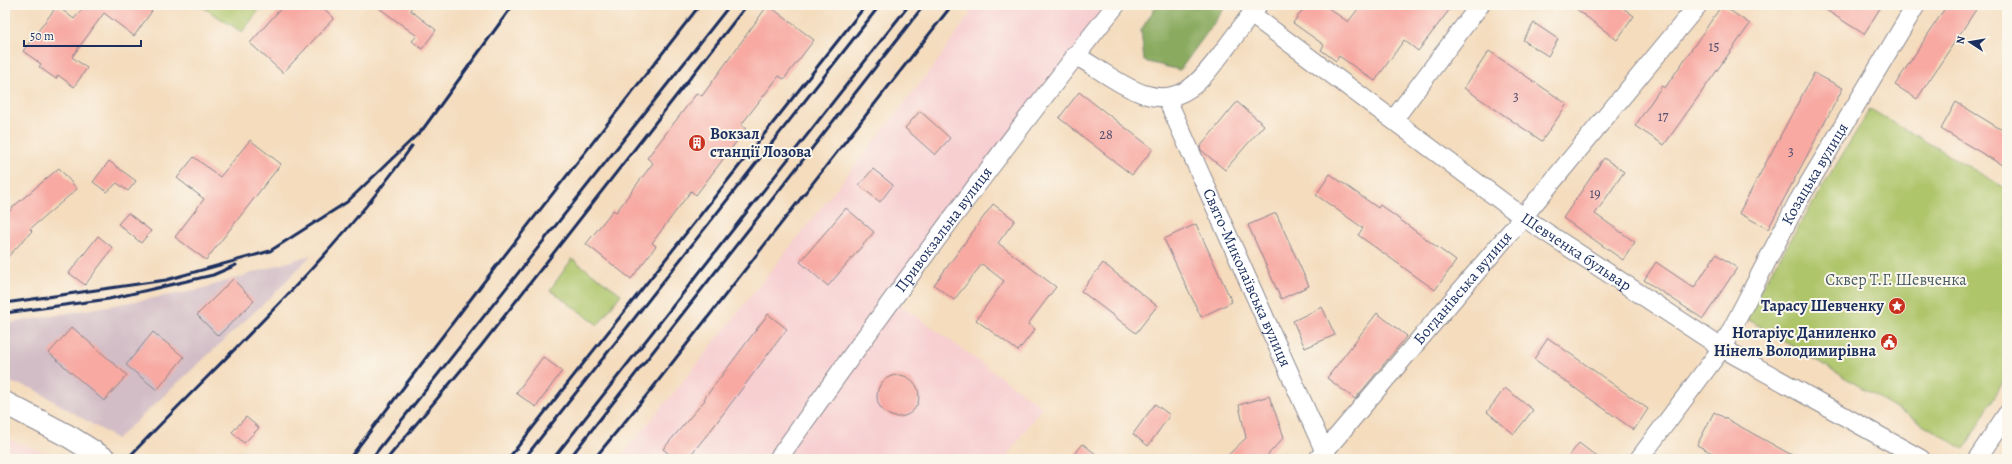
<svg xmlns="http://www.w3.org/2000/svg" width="2012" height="464" viewBox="0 0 2012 464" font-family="Alegreya,serif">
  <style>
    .built { fill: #f7cfd1 }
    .industrial { fill: #d2bdc6 }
    .green { fill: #aec56a; stroke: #647a64 }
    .forest { fill: #8aaa5e; stroke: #526c5e }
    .building { fill: #f7a9a2 }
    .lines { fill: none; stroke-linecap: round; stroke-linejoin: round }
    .minor-casing { stroke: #88868e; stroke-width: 20 }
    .primary-casing { stroke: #88868e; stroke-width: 24 }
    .minor { stroke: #fff; stroke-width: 18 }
    .primary { stroke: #fff; stroke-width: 22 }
    .rail { stroke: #1b2f5e; stroke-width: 3 }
    .labels { text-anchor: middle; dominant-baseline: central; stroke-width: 4; stroke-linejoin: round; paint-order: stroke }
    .number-label { font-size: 14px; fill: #524e6f }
    .poi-label { font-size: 16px; font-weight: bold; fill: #1b2f5e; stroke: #fbf7ec; text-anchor: end }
    .street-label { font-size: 16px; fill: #1b2f5e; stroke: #fbf7ec }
    .park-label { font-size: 16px; fill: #475c62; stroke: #fbf7ec }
  </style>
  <rect width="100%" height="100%" fill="#fbf7ec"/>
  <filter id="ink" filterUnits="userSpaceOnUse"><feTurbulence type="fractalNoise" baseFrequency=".025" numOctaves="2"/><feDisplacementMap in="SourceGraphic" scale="8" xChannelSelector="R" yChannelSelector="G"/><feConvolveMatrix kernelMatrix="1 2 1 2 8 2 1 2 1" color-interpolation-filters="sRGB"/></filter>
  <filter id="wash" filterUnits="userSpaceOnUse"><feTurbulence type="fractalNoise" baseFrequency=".012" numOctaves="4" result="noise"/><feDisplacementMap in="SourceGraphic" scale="16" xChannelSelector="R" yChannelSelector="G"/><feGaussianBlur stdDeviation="0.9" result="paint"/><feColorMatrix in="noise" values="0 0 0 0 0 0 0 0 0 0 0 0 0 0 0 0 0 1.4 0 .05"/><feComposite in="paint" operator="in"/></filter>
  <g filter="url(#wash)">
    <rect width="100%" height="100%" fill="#f4dcbd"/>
    <path class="built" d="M976,5H1116L891,298L1042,407L1005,459H618L681,384L937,62Z
      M5,438L61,459H5Z"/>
    <path class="industrial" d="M311,255L274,294L117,439L32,388L5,381V324L194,291Z"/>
    <path class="green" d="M199,5H263L242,32Z
      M1870,109L2007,189V375L1964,449L1744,317Z
      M572,259L621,294L598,325L550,290Z"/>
    <path class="forest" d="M1157,5H1227L1180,70L1144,61L1141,30Z"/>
    <g id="blocks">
      <path class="building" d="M85,5H143L152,11L134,36L104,13L72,57L87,68L74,87L58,75L56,79L39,67L41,64L23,51L57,6L74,19Z
        M284,5H320L334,18L283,73L250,43Z
        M375,5H414L410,10L436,30L422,49L412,41L417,36Z
        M768,5L814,40L784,79L779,76L741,125L746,129L696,195L691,191L652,243L656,246L631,279L586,244L613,210L616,212L653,163L647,158L697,93L702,96Z
        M1306,5H1324L1348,22L1361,5H1453L1418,51L1404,40L1375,81L1339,56L1336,61L1321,50L1324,45L1293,23Z
        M1571,5H1619L1634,16L1617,40Z
        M1722,5L1750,24L1664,145L1635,126L1662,86L1665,88Z
        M1818,5H1882L1864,34Z
        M1947,5H1979L1917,99L1895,85Z
        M1534,23L1558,39L1548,56L1523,40Z
        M1489,51L1567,104L1542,141L1464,88Z
        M1814,73L1843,88L1768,229L1739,213Z
        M1079,92L1153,149L1132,175L1059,118Z
        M1237,102L1264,125L1225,170L1201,150L1200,147Z
        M1956,102L2007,133V168L1941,129Z
        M920,111L950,138L935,155L905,128Z
        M250,140L281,164L206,260L175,237L204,199L177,178L194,157L220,177Z
        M1604,158L1624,172L1595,214L1635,242L1623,260L1563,218Z
        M109,161L136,181L128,191L117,183L107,192L93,182Z
        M59,168L77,189L30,229L32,231L5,260V216L14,206Z
        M873,169L893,185L880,202L859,185Z
        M1330,174L1378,208L1380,205L1456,261L1435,290L1358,235L1363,228L1316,195Z
        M993,204L1015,220L998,243L1056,287L1028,324L1035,329L1018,351L976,320L1004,281L982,264L954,300L934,285Z
        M846,208L874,232L828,286L800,262Z
        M128,213L151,231L141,243L118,224Z
        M1276,213L1309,286L1281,299L1248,225Z
        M1196,224L1232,302L1201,317L1164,239Z
        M98,236L113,248L85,285L69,273Z
        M1716,254L1737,268L1703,319L1644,280L1656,262L1694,288Z
        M1103,263L1157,306L1136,333L1081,291Z
        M233,279L254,301L218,336L197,315Z
        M1322,307L1335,335L1305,348L1293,321Z
        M1377,313L1407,336L1355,399L1327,378Z
        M768,314L787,329L711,430L687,459H675L663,449L705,400L704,399Z
        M72,327L127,375L104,401L49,353Z
        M153,332L184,357L157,390L126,365Z
        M1548,338L1648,409L1634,430L1534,359Z
        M543,357L562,371L536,407L516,393Z
        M877 396a21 21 0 1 1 42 0a21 21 0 1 1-42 0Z
        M1505,388L1533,410L1514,434L1487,412Z
        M1269,396L1284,437L1264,459H1224L1246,438L1239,405Z
        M1155,404L1170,415L1148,446L1133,434Z
        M1714,412L1799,459H1723L1697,445Z
        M246,417L259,428L244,443L232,432Z
        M1579,443L1600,459H1567Z
        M1083,444L1102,459H1070Z"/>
    </g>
  </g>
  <g filter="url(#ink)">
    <use href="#blocks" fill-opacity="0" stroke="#88868e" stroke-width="1"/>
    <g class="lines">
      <defs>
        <g id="minor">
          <path id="s1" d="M1251,14L1523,217L1722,348L1921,459"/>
          <path d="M1075,55C1096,67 1125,89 1147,95C1185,106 1205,75 1225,49C1236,34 1247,20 1258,5"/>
          <path id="s2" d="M1166,97L1328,459"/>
          <path d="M1394,119L1480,5"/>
          <path id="s3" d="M778,459C887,305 998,152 1116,5"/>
          <path id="s4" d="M1318,459L1523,217L1698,5"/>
          <path id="s5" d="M1639,459L1722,348L1797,203L1916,5"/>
          <path d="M1977,459L2007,414"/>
        </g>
        <path id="primary" d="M5,403L70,437L105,459"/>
      </defs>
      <use href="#minor" class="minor-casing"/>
      <use href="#primary" class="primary-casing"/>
      <use href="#minor" class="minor"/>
      <use href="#primary" class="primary"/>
      <path class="rail" d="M5,303L166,280L270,251L347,202L423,129L513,5
        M5,313L109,299L213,275L236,265
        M127,459C224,357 331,261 412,146
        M349,459L483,283L700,5
        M371,459L730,5
        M387,459L481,346L747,5
        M508,459L866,5
        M524,459L880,5
        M553,459L909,5
        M569,459L924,5
        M594,459L651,390L952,5"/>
    </g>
  </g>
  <defs>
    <symbol id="building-disc" viewBox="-11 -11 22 22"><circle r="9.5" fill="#c8321e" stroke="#fbf7ec"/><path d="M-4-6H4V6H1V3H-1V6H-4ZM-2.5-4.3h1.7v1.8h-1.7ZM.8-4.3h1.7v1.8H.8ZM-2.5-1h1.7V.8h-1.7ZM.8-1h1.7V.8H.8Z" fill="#fff"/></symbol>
    <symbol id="sight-disc" viewBox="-11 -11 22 22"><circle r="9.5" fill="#c8321e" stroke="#fbf7ec"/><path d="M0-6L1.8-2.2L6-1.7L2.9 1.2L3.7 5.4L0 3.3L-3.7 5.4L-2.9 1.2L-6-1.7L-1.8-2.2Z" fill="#fff"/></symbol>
    <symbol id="civic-disc" viewBox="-11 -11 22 22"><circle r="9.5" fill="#c8321e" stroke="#fbf7ec"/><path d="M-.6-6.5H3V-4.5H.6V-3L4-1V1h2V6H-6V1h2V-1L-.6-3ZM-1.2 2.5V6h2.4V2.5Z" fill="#fff"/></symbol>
  </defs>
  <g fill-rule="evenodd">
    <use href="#building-disc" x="687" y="133" width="20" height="20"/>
    <use href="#sight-disc" x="1887" y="296" width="20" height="20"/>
    <use href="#civic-disc" x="1879" y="332" width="20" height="20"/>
  </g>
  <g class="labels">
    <g class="number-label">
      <text x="1714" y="46">15</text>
      <text x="1516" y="96">3</text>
      <text x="1663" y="116">17</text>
      <text x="1106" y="134">28</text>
      <text x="1791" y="151">3</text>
      <text x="1595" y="193">19</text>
    </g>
    <g class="poi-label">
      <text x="710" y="134" text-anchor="start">Вокзал<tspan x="710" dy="18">станції Лозова</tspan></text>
      <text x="1884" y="306">Тарасу Шевченку</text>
      <text x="1876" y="333">Нотаріус Даниленко<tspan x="1876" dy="18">Нінель Володимирівна</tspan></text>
    </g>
    <g class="street-label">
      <text stroke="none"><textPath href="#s5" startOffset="336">Козацька вулиця</textPath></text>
      <text stroke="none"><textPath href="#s3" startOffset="283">Привокзальна вулиця</textPath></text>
      <text stroke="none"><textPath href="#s1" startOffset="403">Шевченка бульвар</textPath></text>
      <text stroke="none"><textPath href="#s2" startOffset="198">Свято-Миколаївська вулиця</textPath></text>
      <text stroke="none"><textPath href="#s4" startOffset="224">Богданівська вулиця</textPath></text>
    </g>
    <g class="park-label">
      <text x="1896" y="280">Сквер Т.Г. Шевченка</text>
    </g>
  </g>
  <rect width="2012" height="464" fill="none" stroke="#fbf7ec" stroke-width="20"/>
  <g transform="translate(1970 42) rotate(282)" stroke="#fbf7ec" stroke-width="3" paint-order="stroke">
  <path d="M0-3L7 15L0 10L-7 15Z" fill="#1b2f5e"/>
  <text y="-6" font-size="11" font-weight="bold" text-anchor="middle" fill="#1b2f5e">N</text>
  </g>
  <path d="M24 40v6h117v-6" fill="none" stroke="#1b2f5e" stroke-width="2"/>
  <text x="30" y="40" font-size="12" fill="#1b2f5e" stroke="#fbf7ec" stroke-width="3" paint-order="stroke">50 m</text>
</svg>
